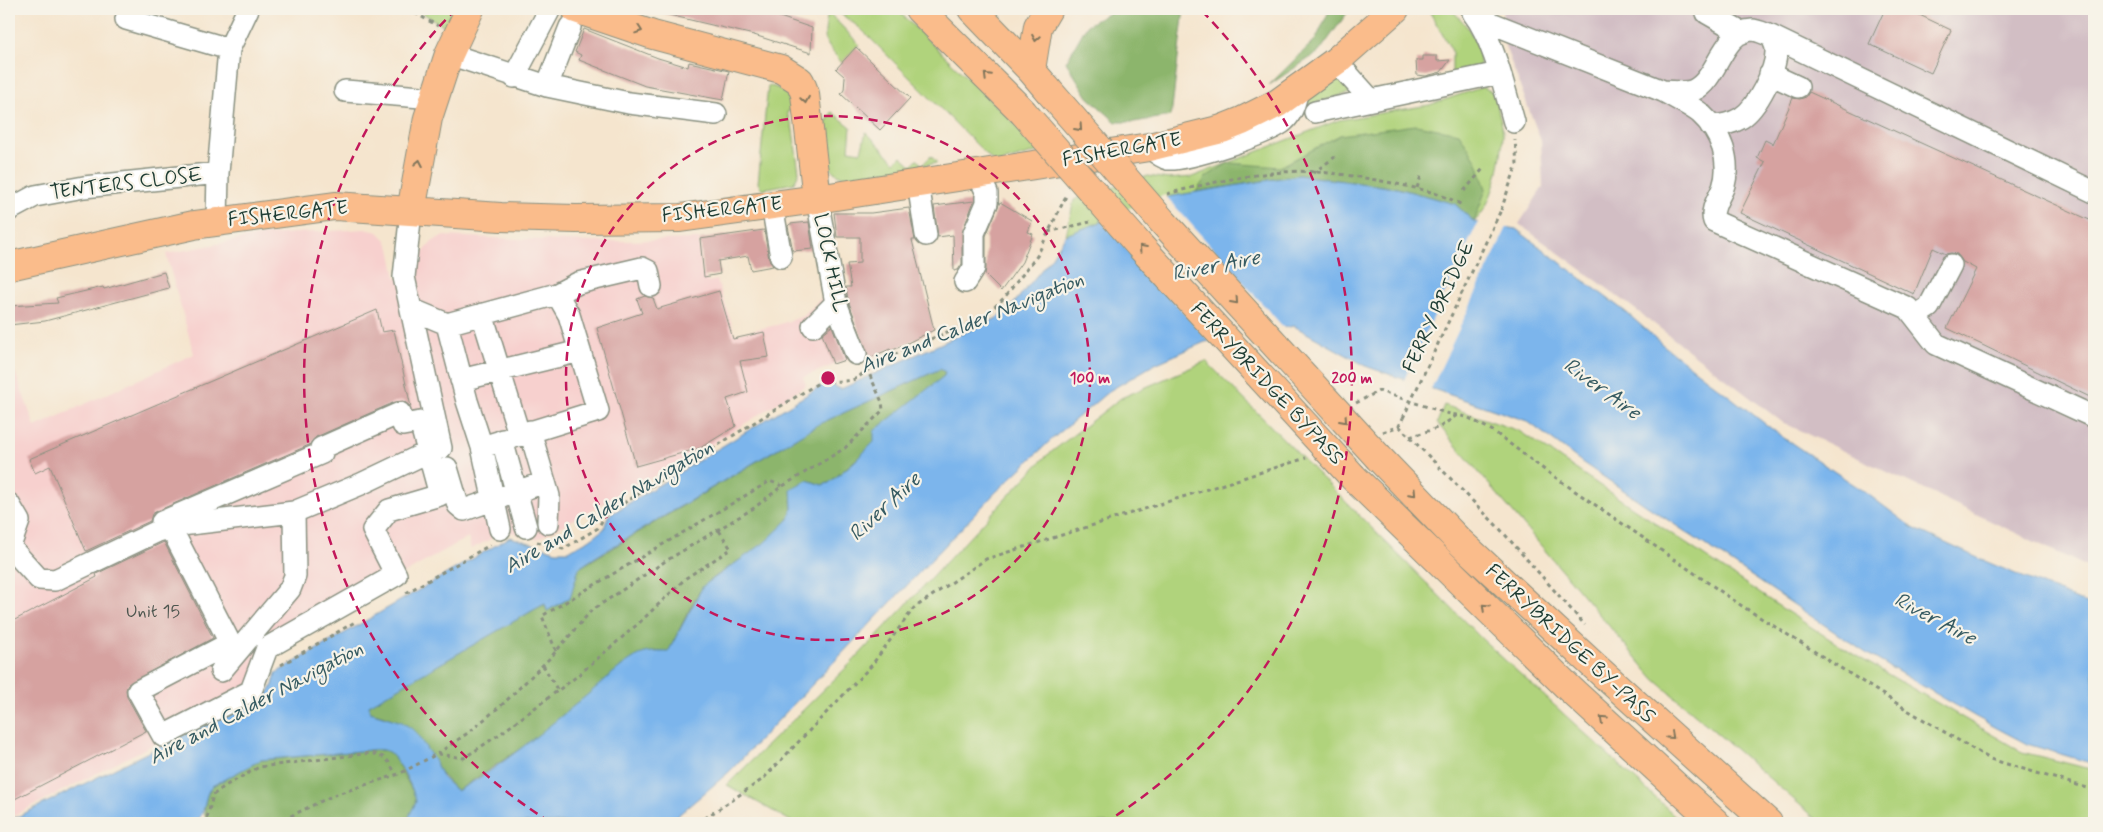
<svg xmlns="http://www.w3.org/2000/svg" width="2103" height="832" viewBox="0 0 2103 832" font-family="Mynerve,sans-serif">
  <style>
    .built { fill: #f7d0ce }
    .industrial { fill: #d2bec4 }
    .green { fill: #b0d37c; stroke: #688858 }
    .forest { fill: #8cb56c; stroke: #567950 }
    .water { fill: #7bb5ec; stroke: #4d7990; fill-rule: evenodd }
    .pier { fill: #f5e5ce }
    .building { fill: #d6a2a0 }
    .lines { fill: none; stroke-linecap: round; stroke-linejoin: round }
    .minor-casing { stroke: #8a9181; stroke-width: 24 }
    .major-casing { stroke: #8a9181; stroke-width: 30 }
    .path { stroke: #8a9181; stroke-width: 3; stroke-dasharray: 4 4; stroke-linecap: butt }
    .minor { stroke: #fff; stroke-width: 21 }
    .major { stroke: #fabc8b; stroke-width: 28 }
    .major-bridge-casing { stroke: #8a9181; stroke-width: 30; stroke-linecap: butt }
    .path-bridge { stroke: #8a9181; stroke-width: 3; stroke-dasharray: 4 4; stroke-linecap: butt }
    .major-bridge { stroke: #fabc8b; stroke-width: 28 }
    .oneway { stroke: #82765b }
    .ring { fill: none; stroke: #c2185b; stroke-width: 2.5; stroke-dasharray: 9 6 }
    .labels { text-anchor: middle; dominant-baseline: central; stroke-width: 4.5; stroke-linejoin: round; paint-order: stroke }
    .number-label { font-size: 18px; fill: #4d564f }
    .street-label { font-size: 20px; fill: #1f3d34; stroke: #f7f3e8 }
    .water-label { font-size: 21px; font-style: italic; fill: #365b62; stroke: #f7f3e8 }
    .centre { fill: #c2185b; stroke: #f7f3e8; stroke-width: 2.5 }
    .ring-label { font-size: 15px; text-anchor: middle; font-weight: bold; fill: #c2185b; stroke: #f7f3e8; stroke-width: 4.5; stroke-linejoin: round; paint-order: stroke }
  </style>
  <rect width="100%" height="100%" fill="#f7f3e8"/>
  <filter id="ink" filterUnits="userSpaceOnUse"><feTurbulence type="fractalNoise" baseFrequency=".02" numOctaves="2"/><feDisplacementMap in="SourceGraphic" scale="10" xChannelSelector="R" yChannelSelector="G"/><feConvolveMatrix kernelMatrix="1 2 1 2 8 2 1 2 1" color-interpolation-filters="sRGB"/></filter>
  <filter id="wash" filterUnits="userSpaceOnUse"><feTurbulence type="fractalNoise" baseFrequency=".0096" numOctaves="4" result="noise"/><feDisplacementMap in="SourceGraphic" scale="20" xChannelSelector="R" yChannelSelector="G"/><feGaussianBlur stdDeviation="1.12" result="paint"/><feColorMatrix in="noise" values="0 0 0 0 0 0 0 0 0 0 0 0 0 0 0 0 0 1.4 0 .05"/><feComposite in="paint" operator="in"/></filter>
  <g filter="url(#wash)">
    <rect width="100%" height="100%" fill="#f5e5ce"/>
    <path class="built" d="M365,229L378,232L386,240L390,248L396,278L418,273V265L423,253L432,242L442,236L589,242L699,239L702,274L708,282L717,280L735,334L777,325L804,316L826,293L852,358L803,377L806,385L703,450L537,539L506,531L471,549L468,537L269,651L252,694L9,818V355L35,427L194,354L166,254L263,235Z"/>
    <path class="industrial" d="M1502,9H2094V570L1782,422L1619,297L1519,224L1543,187L1541,141L1505,46Z"/>
    <path class="green" d="M416,9H454L447,28Z
      M834,9H896L1012,121L1039,151L996,164L860,28Z
      M1428,9H1450C1468,24 1482,45 1480,69L1452,76V51Z
      M828,12L859,44L842,63C822,39 823,42 828,12Z
      M1331,76L1338,78L1353,92L1305,106L1306,102L1304,93Z
      M768,86C782,87 792,96 791,110L787,112L789,120L792,124L799,172L794,183L762,189L758,183Z
      M1483,87L1494,93C1496,106 1503,122 1503,135C1502,160 1493,206 1474,222L1299,175L1167,197L1066,235L1074,200L1081,197L1148,176L1168,179L1192,177L1339,120L1429,105Z
      M832,112L851,127L849,150L861,152L866,132L895,162L901,156L911,165L917,159L922,165L931,156L937,163L845,178L834,172L829,165L826,123Z
      M1206,361L1483,640L1683,823H794L727,785L855,659L1045,457L1121,398Z
      M1444,405L1519,431L1780,607L1853,654L2022,752L2094,770V823H1821L1654,679L1437,423Z"/>
    <path class="forest" d="M1117,9H1184L1171,116L1134,122H1116L1088,97L1066,62L1087,25Z
      M1330,9H1350L1319,52L1269,85L1316,39Z
      M1416,125L1459,133L1476,160L1486,189L1474,222L1455,204L1397,188L1299,175L1196,192L1206,177L1228,163L1280,167L1340,135Z
      M940,369L945,372L944,376L867,450L829,483L822,485L807,480L791,500C792,506 792,512 789,518C777,542 725,566 705,585C696,593 675,639 668,653L654,651L523,747L457,791L440,773L436,763L388,717L370,712L369,705L537,608L545,604L547,611L570,598L579,568L819,424Z
      M371,750H385L393,755L416,797C416,804 410,816 408,823H207C203,812 204,796 212,786L261,760Z"/>
    <path class="water" d="M1299,175L1397,188L1455,204L1474,222L1516,229L1627,313L1663,345L1781,436L1865,492L1913,528L1980,559L2094,607V764L2027,744L1976,717L1866,653L1583,463L1527,421L1368,367L1294,326L1205,342L1155,364L1109,391L1051,440L995,493L729,772L669,823H408L410,814L416,802C415,791 397,756 387,751C382,749 376,750 371,750L261,760L212,786C202,798 208,815 193,823H9V821L268,693L273,685L276,673L510,537L556,551H568L589,540L604,529L608,516L826,383L841,389L995,319L1011,307L1051,258L1066,235L1167,197ZM940,369L945,372L944,376L874,431V442L854,462L829,483L822,485L807,480L791,489L792,509L789,519L764,543L703,586L668,652C659,652 650,651 642,654C625,660 601,684 586,696C545,729 504,765 457,791L442,777L436,763L415,731L402,722L370,712L369,705L537,608L545,604L547,611L570,598L579,568L597,556L819,424Z"/>
    <path class="pier" d="M1165,195L1286,330L1211,343L1100,219Z
      M1479,220L1508,225L1430,391L1403,382Z"/>
    <g id="blocks">
      <path class="building" d="M665,9H747L777,16L812,28L811,53L754,35L665,14Z
        M1885,9H1907L1951,30L1931,73L1869,44Z
        M584,29L658,58L688,67L689,62L729,71L723,100L645,86L579,60L581,55L575,52Z
        M856,47L910,98L880,130L841,94L844,90L845,77L836,69Z
        M1423,56H1437V61L1450,60L1441,72L1426,76L1417,75L1416,60H1423Z
        M1809,92L2094,222V399L1947,328L1976,269L1963,262L1957,254L1951,253L1946,254L1933,248L1914,294L1740,213L1765,162L1757,158L1765,140L1773,144L1793,98L1800,99L1806,97Z
        M974,201L962,233V264L958,270L954,271L953,235L938,237L934,206Z
        M1000,202L1032,221L1028,232L1033,234L1022,262L1001,291L985,275L986,268V236Z
        M909,208L915,240H912L934,330L891,351L890,349L869,358L848,300L846,287H851L847,264L860,263V237H837L834,213H871Z
        M809,222L813,249L793,251L788,226L790,224Z
        M764,230L769,259L773,266L751,270L748,256L718,261L720,274L704,277L700,239Z
        M164,272L169,288L45,321L9,325V306L58,303L56,298L103,287L104,289Z
        M719,291L733,339L764,332L769,357L740,361L748,392L727,399L736,426L700,448L636,466L597,328L642,313L637,299L645,296L653,298L657,309Z
        M377,310L382,332L394,330L411,407L403,401L395,402L316,437L309,445L157,511L152,514L150,521L86,551L50,466L35,473L29,459Z
        M832,326L845,360L833,364L822,334Z
        M164,542L213,638L128,684L126,690L127,697L146,731L9,802V623L97,577L96,574Z"/>
    </g>
  </g>
  <g filter="url(#ink)">
    <use href="#blocks" fill-opacity="0" stroke="#8a9181" stroke-width="1"/>
    <g class="lines">
      <defs>
        <path id="minor" d="M1473,13C1493,38 1505,91 1514,122
          M1707,13L1742,33
          M1476,17L1663,91C1672,91 1686,94 1694,90C1718,79 1722,31 1752,30C1758,30 1765,34 1771,36L2094,192
          M126,19L229,49
          M449,54L547,86L629,103L716,114
          M1336,61L1371,100
          M1770,74L1798,87
          M514,77L550,9
          M547,86L570,27
          M345,91L434,98
          M1663,91C1675,98 1690,105 1700,113C1721,132 1732,161 1723,188C1719,198 1710,209 1714,221L1908,308L1936,344L2094,417
          M1315,112L1499,73
          M1711,126C1722,125 1731,124 1741,118C1757,108 1777,69 1776,50C1776,45 1773,40 1771,36
          M1149,147C1155,152 1160,157 1168,159C1185,161 1272,133 1284,121C1293,113 1295,101 1298,90
          M918,183L926,235
          M817,199L836,303L856,354
          M772,205L781,257
          M9,210L35,196L84,187L218,173
          M217,221L218,173L229,49L248,9
          M965,282L974,268V233L987,203V193L978,174
          M557,294L578,283L642,268L648,271L651,286
          M411,309L447,324L467,401L482,447L598,411L569,315L557,294L447,324
          M482,314L519,434
          M1915,316L1929,307L1951,265
          M813,326L836,303
          M461,380L580,351
          M400,413L403,425L420,422L440,495L389,510L373,530L396,575L267,648L251,691L163,736L138,691L230,643L175,536L162,522L322,453L321,448Z
          M530,431L549,496L548,523
          M502,440L526,527
          M482,447L500,529
          M447,468L458,505L464,510L545,482
          M9,504L19,521L9,549
          M11,548L39,579L55,580L158,531L181,525L294,512L361,484L428,452L441,448L404,277L411,211
          M221,671L290,589L295,576L294,512"/>
        <path id="major" d="M576,9L653,35L781,69L800,81L805,94L817,199
          M919,9L1022,111
          M972,9L1031,70L1048,90
          M1031,70L1038,26L1048,9
          M411,211L428,118L449,54L470,9
          M9,266L194,225L335,206L501,217L576,219L680,218L817,199L1149,147L1222,129L1242,121L1278,103L1336,61L1395,9
          M1379,458L1458,540L1592,664L1768,823
          M1353,477L1570,689L1716,823"/>
      </defs>
      <use href="#minor" class="minor-casing"/>
      <use href="#major" class="major-casing"/>
      <path class="path" d="M408,9L438,26
        M1313,173L1335,157
        M1417,188L1421,176
        M1464,191L1483,169
        M1167,194C1204,184 1245,175 1283,172C1321,169 1360,177 1397,184C1420,189 1441,193 1462,205
        M1501,210L1517,164L1515,140
        M1048,232L1090,222
        M872,364L985,316L1004,298L1037,256L1067,194
        M1356,403L1379,391L1446,413L1467,417L1493,431L1546,471L1742,606L1909,711L1990,759L2094,790
        M1399,426L1499,528L1585,625
        M1383,432L1399,426L1403,418
        M1410,437L1440,427L1457,415
        M537,542L563,549L598,528L606,514L820,382C834,379 856,386 864,371
        M406,593L490,545
        M556,651L542,616L770,481L782,486
        M281,665L355,622
        M543,665L558,691
        M438,754L464,758L500,734L576,677L639,623L686,578L731,549L718,529
        M201,823L207,818L213,795L225,786L259,767L371,753C387,757 388,759 396,775
        M276,823L334,795L399,774L437,754L468,733L504,703L551,657L591,611L664,562L754,508L778,489L845,448L883,410L882,402L867,369
        M698,823L763,779L871,666L914,608L986,559L1306,458"/>
      <use href="#minor" class="minor"/>
      <use href="#major" class="major"/>
      <defs>
        <path id="major-bridge" d="M1048,90L1162,221L1379,458
          M1022,111L1139,245L1353,477"/>
      </defs>
      <use href="#major-bridge" class="major-bridge-casing"/>
      <path class="path-bridge" d="M1403,418L1501,210"/>
      <use href="#major-bridge" class="major-bridge"/>
    </g>
    <defs><path id="oneway-chevron" d="M-2-3.5L2.5 0L-2 3.5" fill="none" stroke-width="1.6" stroke-linecap="round" stroke-linejoin="round" transform="scale(1.25)"/></defs>
    <g class="oneway">
      <use href="#oneway-chevron" transform="translate(639 30) rotate(19)"/>
      <use href="#oneway-chevron" transform="translate(1036 38) rotate(100)"/>
      <use href="#oneway-chevron" transform="translate(987 76) rotate(-135)"/>
      <use href="#oneway-chevron" transform="translate(805 100) rotate(81)"/>
      <use href="#oneway-chevron" transform="translate(1079 128) rotate(48)"/>
      <use href="#oneway-chevron" transform="translate(419 163) rotate(-79)"/>
      <use href="#oneway-chevron" transform="translate(1142 248) rotate(-132)"/>
      <use href="#oneway-chevron" transform="translate(1235 301) rotate(48)"/>
      <use href="#oneway-chevron" transform="translate(1344 420) rotate(48)"/>
      <use href="#oneway-chevron" transform="translate(1413 493) rotate(46)"/>
      <use href="#oneway-chevron" transform="translate(1485 607) rotate(-136)"/>
      <use href="#oneway-chevron" transform="translate(1603 719) rotate(-137)"/>
      <use href="#oneway-chevron" transform="translate(1671 736) rotate(42)"/>
    </g>
  </g>
  <g class="ring">
    <circle cx="828" cy="378" r="262"/>
    <path d="M550 822A524 524 0 0 1 454 11M1202 11A524 524 0 0 1 1106 822"/>
  </g>
  <g class="labels">
    <g class="number-label">
      <text x="153" y="612">Unit 15</text>
    </g>
    <g class="street-label">
      <text transform="translate(1122 150) rotate(-10)">FISHERGATE</text>
      <text transform="translate(126 184) rotate(-7)">TENTERS CLOSE</text>
      <text transform="translate(722 210) rotate(-6)">FISHERGATE</text>
      <text transform="translate(288 214) rotate(-6)">FISHERGATE</text>
      <text transform="translate(830 263) rotate(78)">LOCK HILL</text>
      <text transform="translate(1439 307) rotate(-65)">FERRY BRIDGE</text>
      <text transform="translate(1267 384) rotate(47)">FERRYBRIDGE BYPASS</text>
      <text transform="translate(1570 644) rotate(43)">FERRYBRIDGE BY-PASS</text>
    </g>
    <g class="water-label">
      <text transform="translate(1216 266) rotate(-11)">River Aire</text>
      <text transform="translate(972 323) rotate(-22)">Aire and Calder Navigation</text>
      <text transform="translate(1602 389) rotate(36)">River Aire</text>
      <text transform="translate(609 507) rotate(-31)">Aire and Calder Navigation</text>
      <text transform="translate(885 507) rotate(-43)">River Aire</text>
      <text transform="translate(1935 619) rotate(28)">River Aire</text>
      <text transform="translate(256 703) rotate(-28)">Aire and Calder Navigation</text>
    </g>
  </g>
  <circle cx="828" cy="378" r="8" class="centre"/>
  <g class="ring-label">
    <text x="1090" y="383">100 m</text>
    <text x="1352" y="383">200 m</text>
  </g>
  <rect width="2103" height="832" fill="none" stroke="#f7f3e8" stroke-width="30"/>
</svg>
